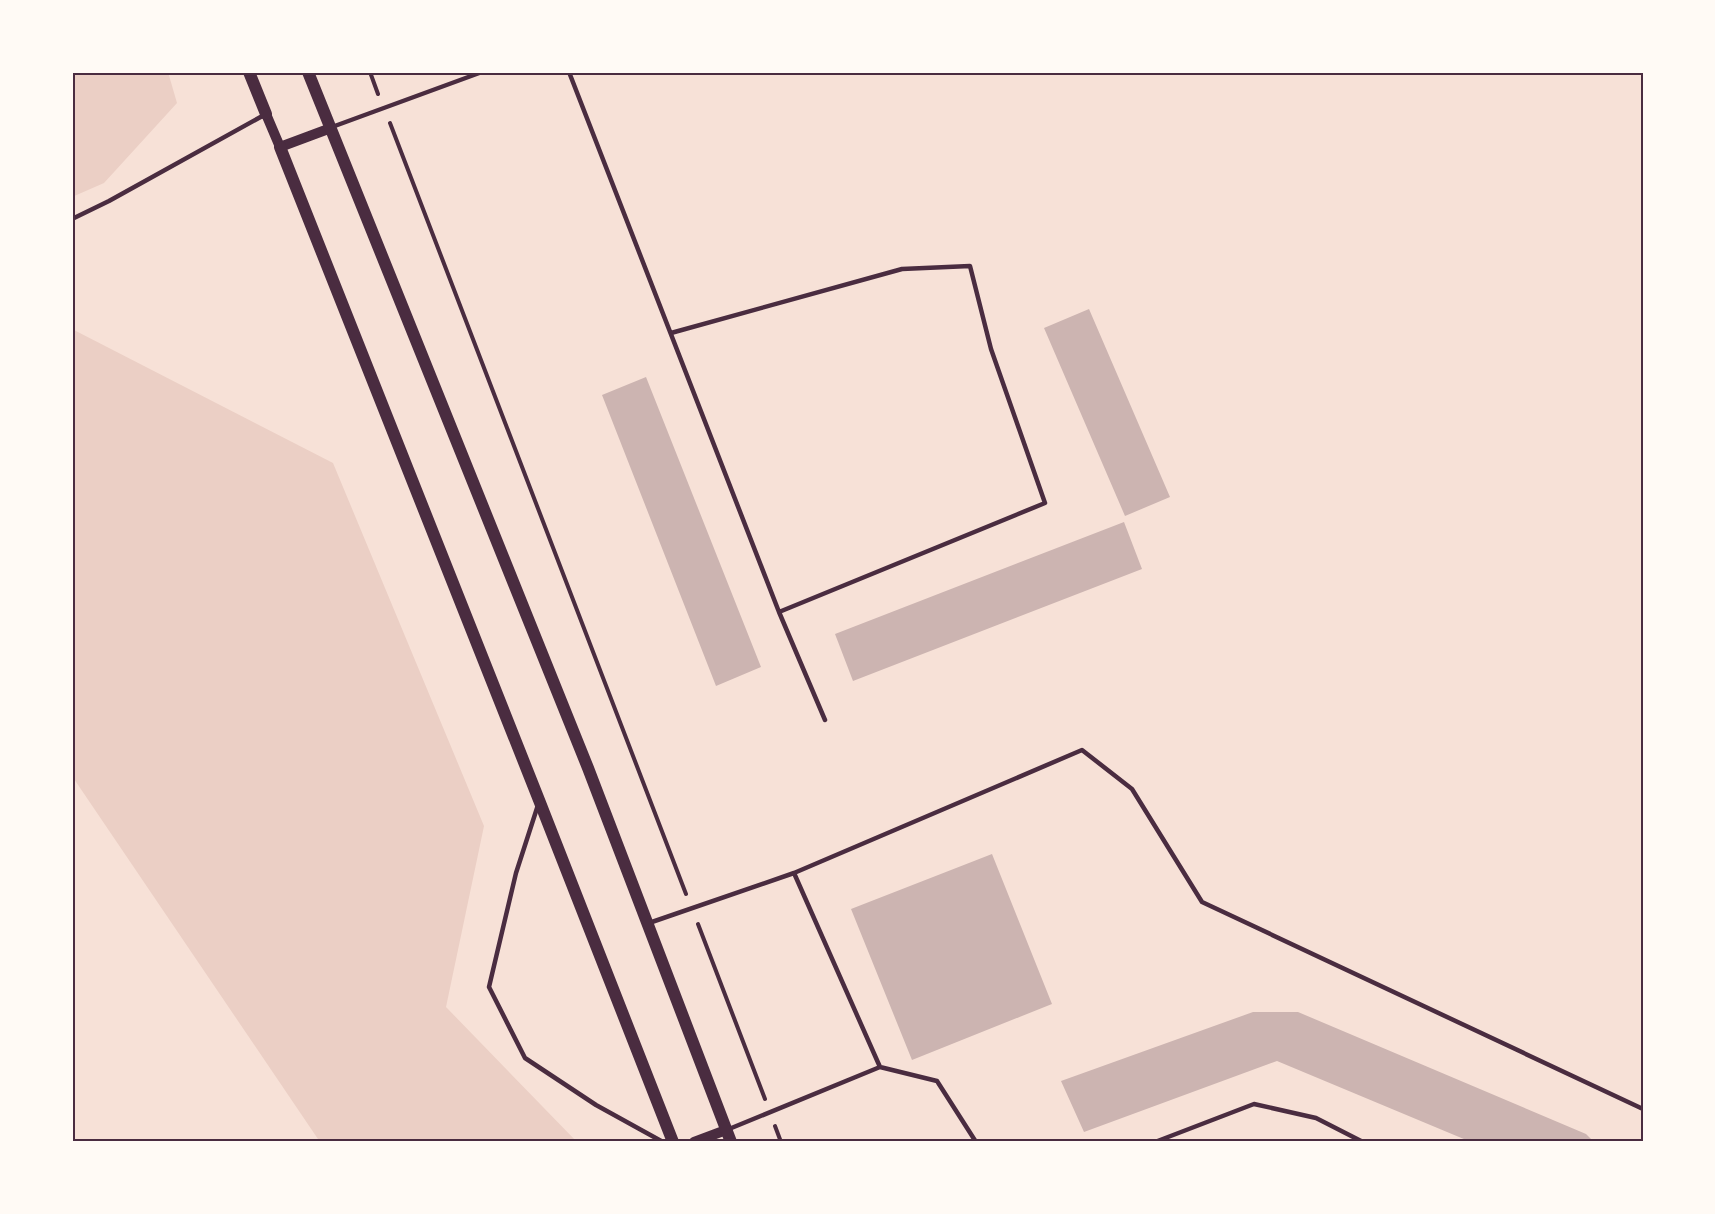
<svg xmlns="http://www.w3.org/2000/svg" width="1715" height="1214" viewBox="0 0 1715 1214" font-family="'Open Sans',sans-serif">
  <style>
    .green { fill: #ebcfc5 }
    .building { fill: #ccb4b1 }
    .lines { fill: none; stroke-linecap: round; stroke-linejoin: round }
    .path { stroke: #4a2c40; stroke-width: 4 }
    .service { stroke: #4a2c40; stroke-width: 4.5 }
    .tertiary { stroke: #4a2c40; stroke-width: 10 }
    .secondary { stroke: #4a2c40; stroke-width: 12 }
    .neatline { fill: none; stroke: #4a2c40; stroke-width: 2 }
  </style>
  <rect width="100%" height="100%" fill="#f7e1d7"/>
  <path class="green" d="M72,72H168L177,103L104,183L72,197Z
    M72,329L333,463L484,826L446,1007L577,1142H320L72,776Z"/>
  <path class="building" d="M1089,309L1170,497L1125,516L1044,328Z
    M646,377L761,667L716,686L602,395Z
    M1124,522L1142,569L853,681L835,634Z
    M992,854L1052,1004L912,1060L851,909Z
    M1253,1012H1298L1586,1134L1594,1142H1471L1277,1061L1084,1132L1061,1081Z"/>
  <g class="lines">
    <path class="path" d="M370,72L378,94
      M390,123L686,894
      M698,924L765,1099
      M775,1126L781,1142"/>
    <path class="service" d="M569,72L779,612L825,720
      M332,127L482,72
      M72,219L109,201L266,114
      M671,333L902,269L970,266L991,349L1045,503L779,612
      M538,805L516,873L489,987L525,1058L596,1105L663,1142
      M794,873L1082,750L1132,789L1202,902L1643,1109
      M649,923L794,873L880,1067L729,1129
      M880,1067L937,1081L976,1142
      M1155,1142L1254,1104L1316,1118L1363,1142"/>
    <path class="tertiary" d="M266,114L280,147L331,128
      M694,1142L726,1130"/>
    <path class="secondary" d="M249,72L266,114
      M308,72L588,768L731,1142
      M280,147L539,800L673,1142"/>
  </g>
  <rect width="1715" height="1214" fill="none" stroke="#fffaf5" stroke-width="147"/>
  <rect x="74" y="74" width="1568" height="1066" class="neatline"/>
</svg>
